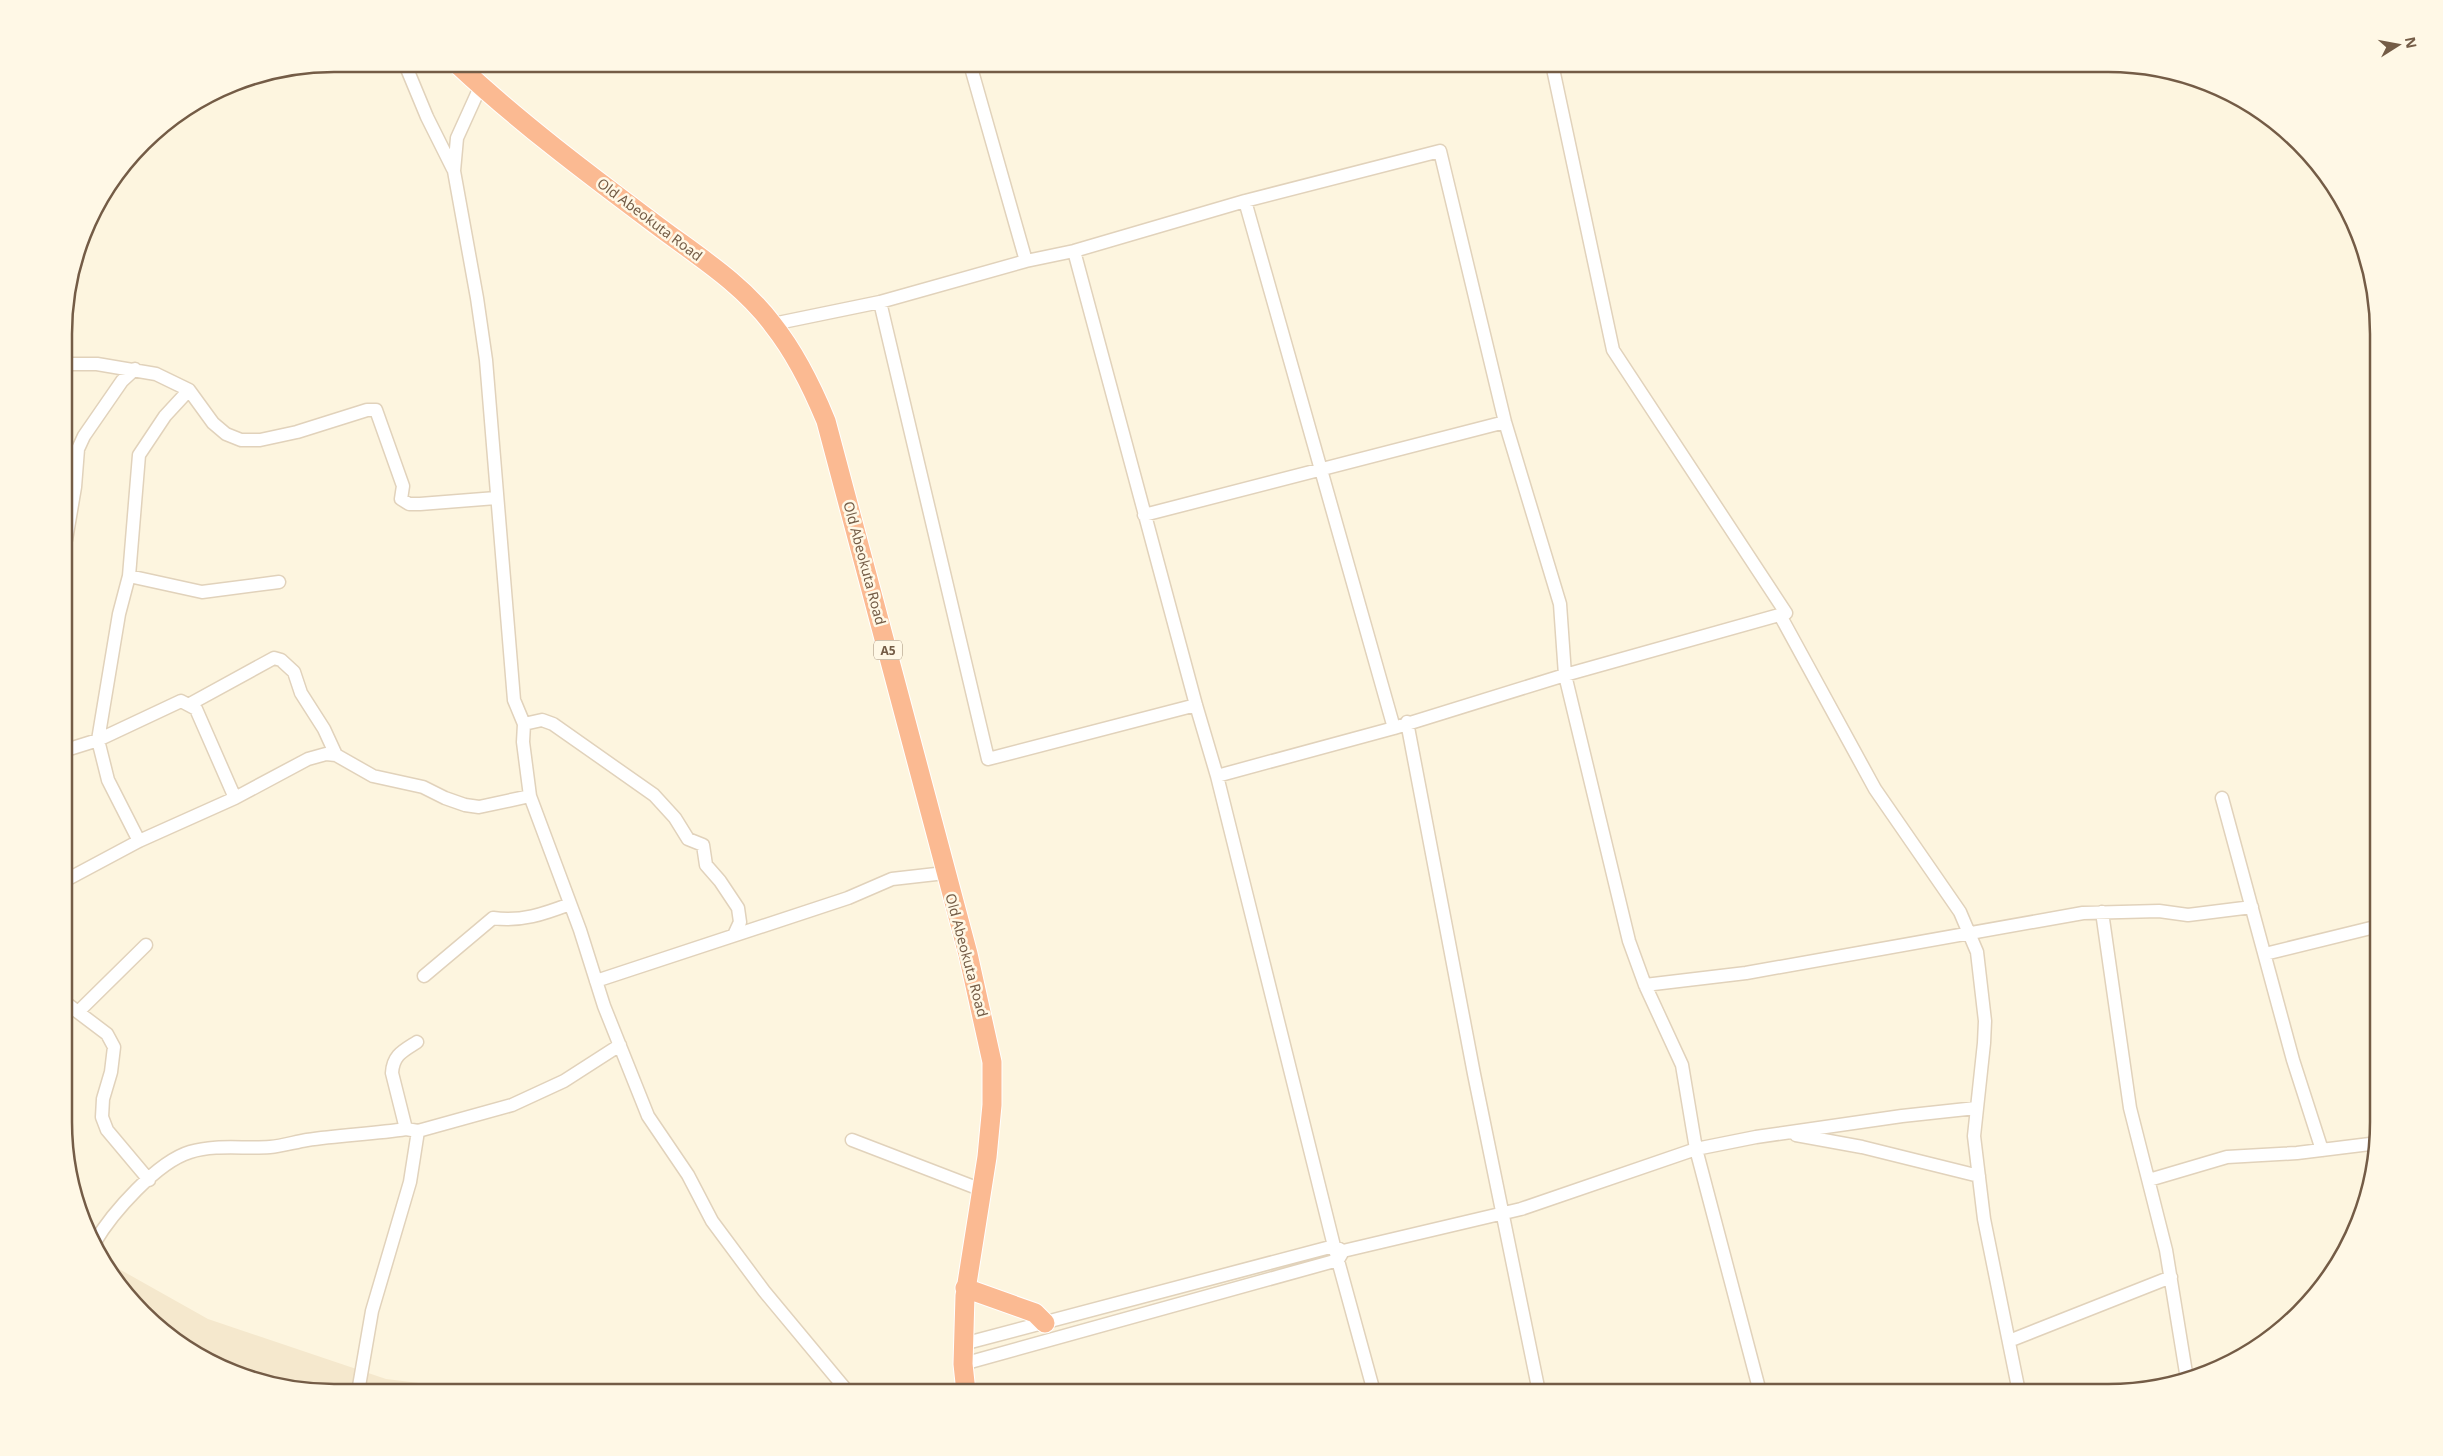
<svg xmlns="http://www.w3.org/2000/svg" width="2443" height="1456" viewBox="0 0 2443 1456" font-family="'Noto Sans',sans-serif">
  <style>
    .residential { fill: #f5e8cd }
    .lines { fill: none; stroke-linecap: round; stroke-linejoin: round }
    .minor-casing { stroke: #e1d2bb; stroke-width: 15 }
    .highway-casing { stroke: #fff; stroke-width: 21 }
    .minor { stroke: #fff; stroke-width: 12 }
    .highway { stroke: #fbba92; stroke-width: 19 }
    .labels { text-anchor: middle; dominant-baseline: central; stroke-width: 5; stroke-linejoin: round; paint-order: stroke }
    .shield { fill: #fff8e6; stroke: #9e8b76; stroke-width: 1 }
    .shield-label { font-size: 12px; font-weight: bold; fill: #745c46 }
    .street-label { font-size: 14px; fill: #745c46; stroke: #fff8e6 }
    .rim { fill: none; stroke: #745c46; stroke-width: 2.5 }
  </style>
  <rect width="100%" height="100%" fill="#fdf5df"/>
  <path class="residential" d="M103,1260L208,1319L386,1379L493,1392H334L264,1383L199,1356L143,1313L109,1272Z"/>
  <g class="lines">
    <defs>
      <path id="minor" d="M405,64L427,117L453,169
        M970,64L1026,261
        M1552,64L1613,350L1786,613
        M481,85L457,138L454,171L477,298L486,360L514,700L524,724L523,742L530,796L580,930L604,1006L648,1116L688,1175L712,1221L764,1291L848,1392
        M1245,201L1394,728
        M1074,251L1196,705L1217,776L1334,1246L1374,1392
        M880,302L988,759L1196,705
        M773,324L880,302L1026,261L1074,251L1245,201L1440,151L1505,422L1560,604L1565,675L1629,941L1645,985L1682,1065L1696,1149L1760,1392
        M66,364H97L156,374L189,390L213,423L226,434L241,440H260L297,432L367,410H376L403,486L401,499L409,504H420L496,498
        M1144,515L1505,422
        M66,540L75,487L78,449L84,436L122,381L135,369
        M129,576L202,592L279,582
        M1786,613L1781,617L1875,789L1960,912L1977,952L1985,1021L1984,1043L1974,1136L1984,1219L2019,1392
        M190,704L274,658L281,660L294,672L301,693L324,729L336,755
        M1407,722L1474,1074L1539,1392
        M524,724L542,720L553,724L654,795L675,818L688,839L703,845L706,865L720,881L738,908L740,922L734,935
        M66,750L98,740L181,701L196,709L235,798
        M1217,776L1394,728L1565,675L1786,613
        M2222,798L2293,1060L2322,1150
        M139,841L108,780L98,740L119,614L129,576L139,455L165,416L189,390
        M66,880L139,841L235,798L308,759L326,754L336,755L373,776L423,787L445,798L465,805L479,807L530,796
        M2102,912L2130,1108L2166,1250L2187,1379
        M2265,954L2379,926
        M424,976L493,918C521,922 544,914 570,904
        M596,981L848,898L892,879L945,873
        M1645,985L1746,973L2083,913L2159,911L2188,915L2252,907
        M66,1003L107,1034L114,1047L111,1072L103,1099L102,1117L107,1130L149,1180
        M78,1012L146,945
        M406,1129L392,1073C393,1055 403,1051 417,1042
        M1796,1135L1862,1147L1979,1176
        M852,1140L982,1190
        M2149,1180L2227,1157L2297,1153L2378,1143
        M95,1242C112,1213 157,1162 190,1152C216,1144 244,1149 270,1147C282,1146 295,1142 307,1140C340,1135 373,1134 406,1129L418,1131L512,1105L564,1081L620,1045
        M2009,1341L2171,1277
        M963,1344L1334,1246L1343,1251L1521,1209L1696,1149L1756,1137L1902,1116L1976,1108
        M963,1364L1338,1260L1342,1253
        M358,1392L372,1311L410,1182L418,1131"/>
      <path id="highway" d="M457,64C519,122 587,173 655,224C696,255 742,283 773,325C796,354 812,387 826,421L968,954L992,1062V1105L987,1157L965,1296L963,1364L966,1392
        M965,1288L1035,1313L1045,1323"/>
    </defs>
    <use href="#minor" class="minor-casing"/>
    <use href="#highway" class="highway-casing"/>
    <use href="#minor" class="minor"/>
    <use href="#highway" class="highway"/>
  </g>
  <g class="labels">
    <rect class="shield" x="874" y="640.5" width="28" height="19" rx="4"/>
    <g class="shield-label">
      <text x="888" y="650">A5</text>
    </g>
    <g class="street-label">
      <text transform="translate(650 219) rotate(37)">Old Abeokuta Road</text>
      <text transform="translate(865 563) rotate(75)">Old Abeokuta Road</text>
      <text transform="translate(967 955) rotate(75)">Old Abeokuta Road</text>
    </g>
  </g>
  <path d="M0 0H2443V1456H0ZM334 72H2108A262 262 0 0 1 2370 334V1122A262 262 0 0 1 2108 1384H334A262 262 0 0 1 72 1122V334A262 262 0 0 1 334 72Z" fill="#fff8e6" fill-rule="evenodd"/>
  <path class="rim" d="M334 72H2108A262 262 0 0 1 2370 334V1122A262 262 0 0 1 2108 1384H334A262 262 0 0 1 72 1122V334A262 262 0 0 1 334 72Z"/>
  <g transform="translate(2398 45) rotate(79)" stroke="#fff8e6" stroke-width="4" paint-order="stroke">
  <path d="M0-4L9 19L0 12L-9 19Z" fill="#745c46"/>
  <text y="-8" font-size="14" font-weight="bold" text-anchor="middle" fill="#745c46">N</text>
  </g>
</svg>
